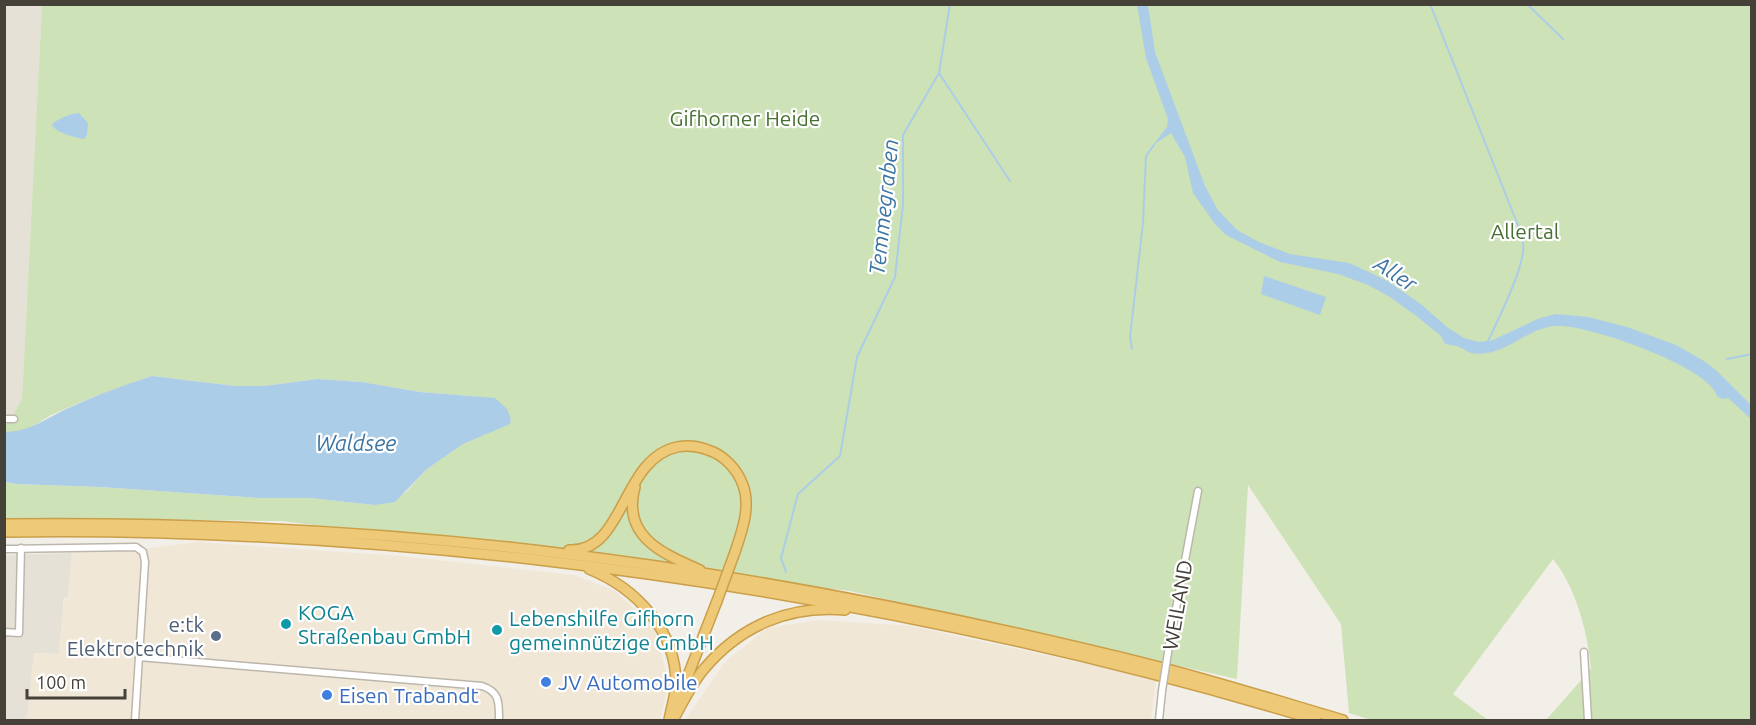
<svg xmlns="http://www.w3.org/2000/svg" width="1756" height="725" viewBox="0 0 1756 725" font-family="Ubuntu,sans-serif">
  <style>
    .residential { fill: #e5e1d7 }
    .commercial { fill: #f1e7d6 }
    .green { fill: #cde2b6 }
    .water { fill: #accde8 }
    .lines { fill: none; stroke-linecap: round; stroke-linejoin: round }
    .stream { stroke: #accde8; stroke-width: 2 }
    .minor-casing { stroke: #bcb7ac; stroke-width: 9 }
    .highway-casing { stroke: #cb9f49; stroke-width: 12 }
    .minor { stroke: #fff; stroke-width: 6 }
    .highway { stroke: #edc978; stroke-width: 9 }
    .minor-bridge-casing { stroke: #bcb7ac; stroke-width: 9; stroke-linecap: butt }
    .highway-bridge-casing { stroke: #cb9f49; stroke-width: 12; stroke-linecap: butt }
    .minor-bridge { stroke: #fff; stroke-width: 6 }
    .highway-bridge { stroke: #edc978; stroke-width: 9 }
    .culture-dot { fill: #0f9aa8; stroke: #fff; stroke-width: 2 }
    .service-dot { fill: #5c6f8a; stroke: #fff; stroke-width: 2 }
    .shop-dot { fill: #3f7fe0; stroke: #fff; stroke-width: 2 }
    .labels { text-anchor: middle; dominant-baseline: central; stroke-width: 4.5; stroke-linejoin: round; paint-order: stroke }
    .park-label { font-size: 21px; fill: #477032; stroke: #fff }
    .street-label { font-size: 21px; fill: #454038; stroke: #fff }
    .culture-label { font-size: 21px; fill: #0d838f; stroke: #fff; text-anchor: start }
    .service-label { font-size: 21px; fill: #4e5e75; stroke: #fff; text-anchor: end }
    .shop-label { font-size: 21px; fill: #366cbe; stroke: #fff; text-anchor: start }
    .water-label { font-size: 22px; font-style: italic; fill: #3d76a4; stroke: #fff }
  </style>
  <rect width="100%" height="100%" fill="#f2efe8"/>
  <path class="residential" d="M4,5H42L22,399L8,425H5Z
    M72,553L68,597H64L59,654L34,653L27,720H5L4,555Z"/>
  <path class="commercial" d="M197,542L401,556L574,575L615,591L654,627L669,683L660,720H27L34,653L59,654L64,597H68L72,553L127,551Z
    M820,620L911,626L1156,679L1151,720H685L725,662L767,628Z"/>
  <path class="green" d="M42,5H1751V720H1546L1591,669C1588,633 1576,588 1553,559L1453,694L1488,720H1371L1349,713L1341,624L1248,485L1237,679L850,591L281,521L5,518L4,482L16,484L100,487L258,498H310L374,505L405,493L427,469L463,444L510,423L511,419L481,397L420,392L362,382L317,379L264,386H235L152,376L93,397L51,415L30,428L20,432H5V425L8,424L22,399Z"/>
  <path class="water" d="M1137,5H1148L1155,52L1205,186L1218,210L1237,230L1259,242L1290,254L1349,263L1373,274L1389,282L1422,305L1447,327L1464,338L1479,342L1493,340L1540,318L1556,314L1588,317L1627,327L1676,345L1704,361L1716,370L1751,405V419L1728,398L1722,399L1717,396C1710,367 1587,324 1557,326C1525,327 1505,359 1471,353C1467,352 1463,348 1459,347C1455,345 1450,345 1445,344L1441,336L1415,315L1390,297L1368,285L1338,274L1280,262L1226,235L1215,224L1193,193L1185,157L1171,133L1153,145L1167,127L1168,119L1146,58Z
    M79,113L88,123L87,135L84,139C73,137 60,134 52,126L53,123C61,118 69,114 79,113Z
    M1264,276L1326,297L1320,315L1261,294Z
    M152,376L235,386H264L317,379L362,382L420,392L495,398L507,409L511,419L510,424L463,444L427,469L395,502L374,505L310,498H258L100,487L16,484L5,482V432C31,432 49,416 73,406C99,394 125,385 152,376Z"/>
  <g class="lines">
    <path class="stream" d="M1430,4L1521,233C1523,240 1524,246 1523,252C1520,276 1498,320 1487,343
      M1527,4L1563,39
      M939,73L1010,181
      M1132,349L1130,337L1143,223L1146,156L1154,145
      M1727,359L1752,354
      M786,572L781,558L798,494L840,456L857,357L895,277L903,204V135L939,73L950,4"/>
    <defs>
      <path id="minor" d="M4,419H14
        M4,549L136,547L143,552L145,562L135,720
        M4,632L19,633L21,548
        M1169,646L1198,491
        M1584,652L1588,720
        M139,657L482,686C500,692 499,703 499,720
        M1159,720L1162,691"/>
      <path id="highway" d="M635,487C621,537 664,554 700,570
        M4,524C186,522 369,530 550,552C755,576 959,617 1160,667C1221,683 1282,702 1343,720
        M4,532C181,529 356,540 531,559C798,590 1059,642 1316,720
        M569,550C625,553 621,459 677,447C687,445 698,446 708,450C724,455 737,469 743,485C751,507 742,531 735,552
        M589,569C636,588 676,630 676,684C675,696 671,709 669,720
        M678,701L717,601
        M673,720C683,703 691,684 704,669C740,626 789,605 845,610"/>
    </defs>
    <use href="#minor" class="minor-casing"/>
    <use href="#highway" class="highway-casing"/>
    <use href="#minor" class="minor"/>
    <use href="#highway" class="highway"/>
    <defs>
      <path id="minor-bridge" d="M1162,691L1169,646"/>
      <path id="highway-bridge" d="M717,601L735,552"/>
    </defs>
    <use href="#minor-bridge" class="minor-bridge-casing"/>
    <use href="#highway-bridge" class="highway-bridge-casing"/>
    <use href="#minor-bridge" class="minor-bridge"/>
    <use href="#highway-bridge" class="highway-bridge"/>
  </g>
  <g class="culture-dot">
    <circle cx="286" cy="624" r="6"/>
    <circle cx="497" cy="630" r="6"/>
  </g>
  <circle class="service-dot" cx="216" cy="636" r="6"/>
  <g class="shop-dot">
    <circle cx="546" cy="682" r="6"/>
    <circle cx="327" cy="695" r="6"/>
  </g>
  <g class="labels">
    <g class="park-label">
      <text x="745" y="118">Gifhorner Heide</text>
      <text x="1525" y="231">Allertal</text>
    </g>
    <g class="street-label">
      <text transform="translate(1177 605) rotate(-80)">WEILAND</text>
    </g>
    <g class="culture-label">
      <text x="298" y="612">KOGA<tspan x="298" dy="24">Straßenbau GmbH</tspan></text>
      <text x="509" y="618">Lebenshilfe Gifhorn<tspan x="509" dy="24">gemeinnützige GmbH</tspan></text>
    </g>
    <g class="service-label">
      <text x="204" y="624">e:tk<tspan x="204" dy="24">Elektrotechnik</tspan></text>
    </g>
    <g class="shop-label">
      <text x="558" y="682">JV Automobile</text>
      <text x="339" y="695">Eisen Trabandt</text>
    </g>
    <g class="water-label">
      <text transform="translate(883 207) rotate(-84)">Temmegraben</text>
      <text transform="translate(1396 273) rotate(33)">Aller</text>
      <text x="356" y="442">Waldsee</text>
    </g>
  </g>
  <rect width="1756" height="725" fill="none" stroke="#454038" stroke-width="12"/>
  <path d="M27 689v9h98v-9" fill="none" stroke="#454038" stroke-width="3"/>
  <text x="36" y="689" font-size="18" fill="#454038" stroke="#ffffff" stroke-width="4.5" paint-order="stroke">100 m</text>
</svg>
